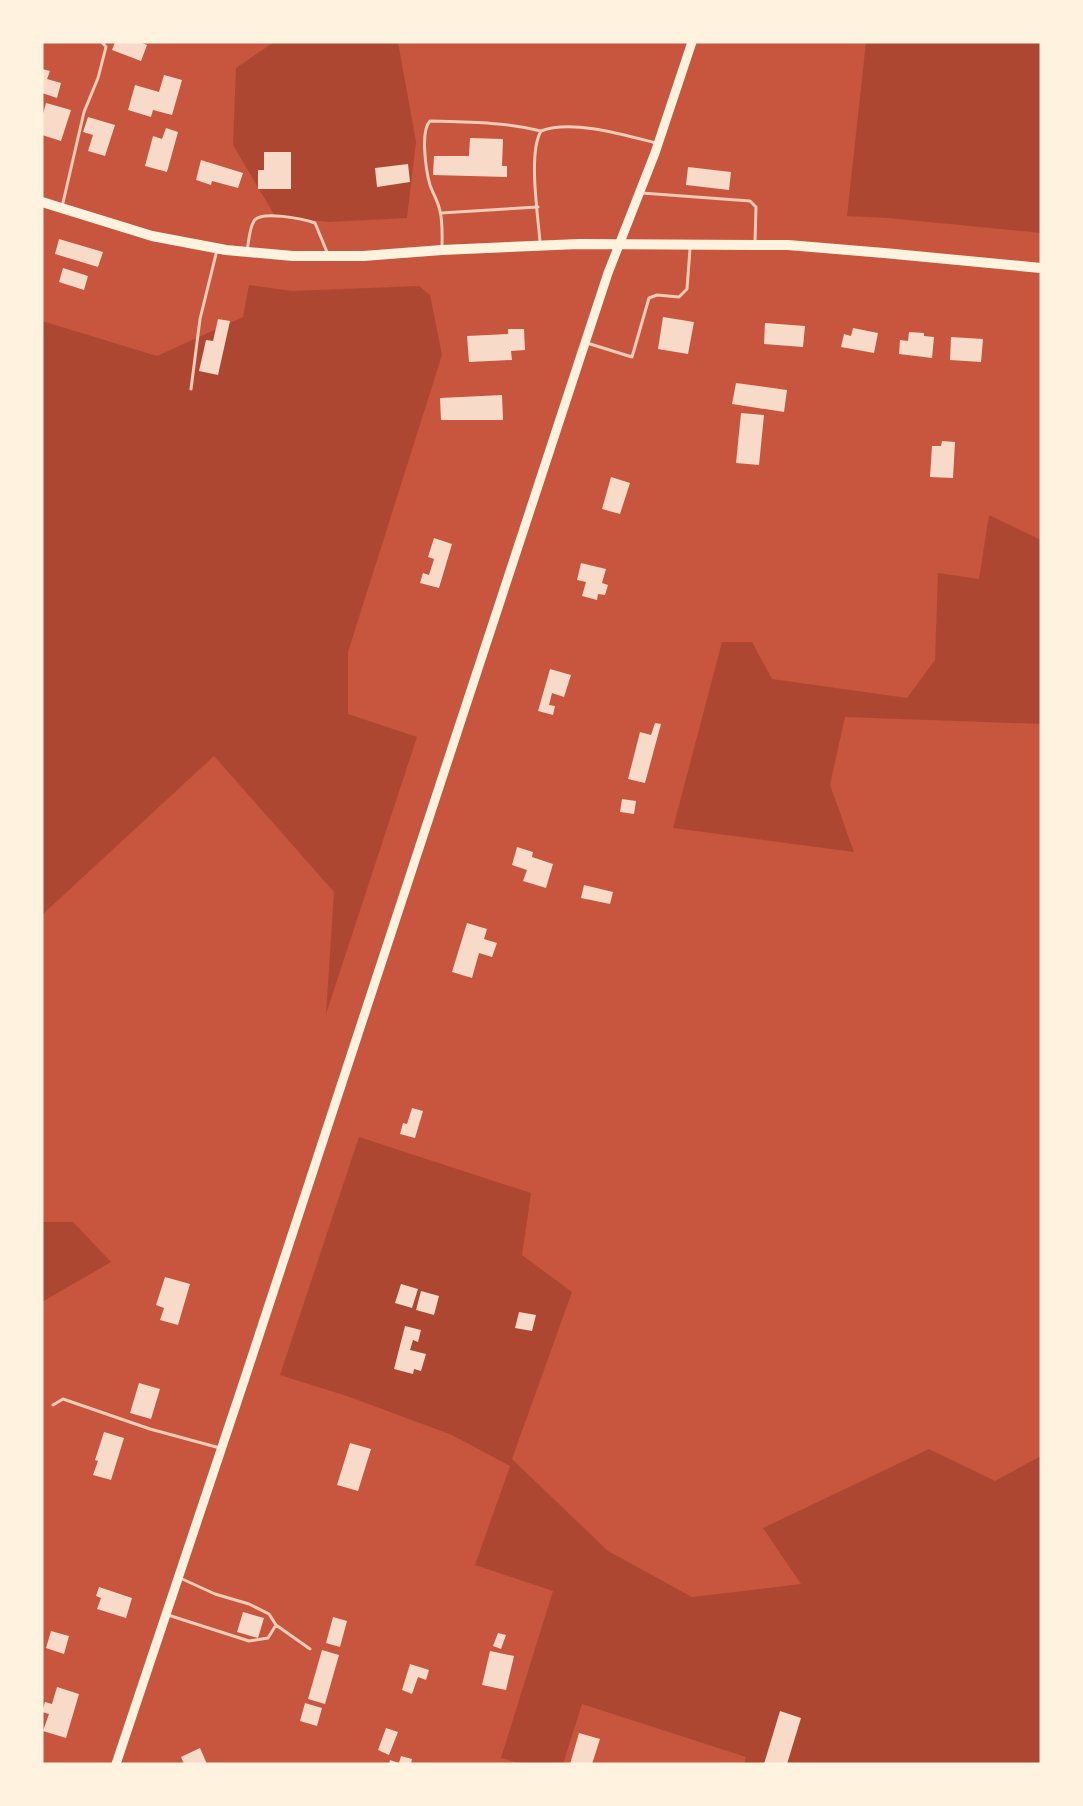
<svg xmlns="http://www.w3.org/2000/svg" width="1083" height="1806" viewBox="0 0 1083 1806" font-family="'Fira Sans Condensed',sans-serif">
  <style>
    .green { fill: #ae4732 }
    .building { fill: #f7dbc8 }
    .lines { fill: none; stroke-linecap: round; stroke-linejoin: round }
    .service { stroke: #f1ccb7; stroke-width: 3 }
    .secondary { stroke: #fff3e0; stroke-width: 9 }
    .primary { stroke: #fff3e0; stroke-width: 10 }
  </style>
  <rect width="100%" height="100%" fill="#c8553d"/>
  <path class="green" d="M274,42H398L416,142L407,218L329,222L275,216L233,145L236,68Z
    M866,42H1041V233L888,218L847,216Z
    M249,285L292,291L419,286L430,295L442,355L348,652V714L417,737L326,1014L334,892L214,756L42,915V321L157,356L243,317Z
    M989,515L1041,540V724L845,717L830,785L854,852L673,828L722,642H752L772,679L907,698L935,660L938,573L979,579Z
    M359,1137L531,1193L522,1255L572,1292L512,1459L608,1551L692,1597L801,1584L763,1528L929,1449L995,1481L1041,1456V1764H744L746,1757L582,1704L563,1764H522L501,1758L553,1591L475,1565L510,1466L452,1435L347,1396L280,1375Z
    M42,1222H73L111,1262L42,1302Z"/>
  <path class="building" d="M115,42H140L147,45L141,61L112,50Z
    M42,69L50,71L47,79L61,83L57,98L42,93Z
    M164,75L182,80L172,115L153,110L151,117L128,110L135,85L159,92Z
    M46,103L71,110L61,141L42,135V117Z
    M88,117L115,125L105,156L88,151L93,135L83,132Z
    M166,128L178,132L167,172L145,166L153,136L162,139Z
    M470,138L503,139L502,166H507V177L433,175L434,156H469Z
    M264,152H291V189H258V170H264Z
    M201,160L243,173L238,188L212,181L211,185L196,180Z
    M408,164L410,182L377,187L375,168Z
    M688,167L731,172L729,190L686,185Z
    M59,239L103,252L98,267L55,254Z
    M63,268L88,276L84,290L59,282Z
    M663,317L694,322L688,354L658,349Z
    M218,319L230,321L218,375L199,371L206,340L213,341Z
    M765,323L805,326L803,347L764,344Z
    M853,328L878,333L874,353L841,347L844,334L851,336Z
    M508,329H524L525,350L511,351L512,360L469,362L467,336L508,334Z
    M909,332L924,333V336L934,337L932,358L899,354L900,340L908,341Z
    M951,337L983,339L981,362L950,360Z
    M736,383L787,390L784,412L732,404Z
    M502,395L503,420H441L440,398Z
    M741,413L764,415L759,465L736,463Z
    M942,441L955,442L953,478L930,477L932,446H941Z
    M611,477L630,483L620,514L602,509Z
    M434,538L452,544L439,588L420,583L423,573L429,575L434,559L428,557Z
    M581,563L606,569L602,583L608,585L605,595L598,594L597,600L582,596L586,582L577,580Z
    M550,669L571,675L564,697L552,693L549,705L555,706L553,715L538,711Z
    M655,723L661,724L645,783L628,779L640,732L651,735Z
    M622,799L636,801L634,814L620,812Z
    M517,847L533,852L532,857L553,864L546,888L523,881L527,870L512,865Z
    M584,885L613,892L610,904L581,898Z
    M467,923L487,929L484,939L497,943L492,957L479,953L472,978L452,972Z
    M412,1108L423,1111L415,1138L400,1134L403,1123L407,1124Z
    M165,1277L190,1284L178,1325L160,1320L164,1308L156,1305Z
    M401,1284L418,1289L412,1308L395,1303Z
    M421,1291L439,1296L434,1315L416,1310Z
    M519,1312L536,1315L532,1331L515,1328Z
    M405,1326L421,1330L418,1342L413,1340L410,1350L426,1354L421,1371L414,1369L413,1374L394,1369Z
    M139,1383L160,1389L151,1419L130,1413Z
    M104,1432L124,1438L111,1480L93,1475L98,1461L95,1460Z
    M350,1443L371,1449L358,1491L337,1485Z
    M99,1587L132,1598L126,1618L97,1609L101,1598L96,1596Z
    M243,1612L264,1618L258,1638L237,1632Z
    M333,1617L347,1621L340,1647L326,1643Z
    M51,1631L69,1636L64,1654L46,1648Z
    M498,1633L506,1635L501,1649L493,1646Z
    M322,1650L339,1655L325,1704L308,1699Z
    M490,1651L514,1656L506,1690L482,1685Z
    M410,1664L429,1670L426,1680L418,1677L412,1694L402,1690Z
    M57,1687L79,1694L66,1738L43,1731L49,1714L42,1712L45,1702L52,1704Z
    M305,1703L322,1708L317,1726L300,1721Z
    M780,1711L801,1718L787,1764H764Z
    M386,1728L398,1732L389,1755L378,1750Z
    M579,1733L600,1739L592,1764H570Z
    M200,1748L207,1764H184L181,1757Z
    M401,1756L412,1759L411,1764H389L390,1760L399,1763Z"/>
  <g class="lines">
    <path class="service" d="M642,193L750,201L756,207L755,242
      M62,207L84,112L98,78L106,47L102,42
      M441,213L538,207
      M540,242C538,215 528,153 541,131C571,119 625,135 656,143
      M442,249C442,236 443,223 440,211C438,201 433,194 430,185C426,171 420,131 430,121C468,122 505,122 541,131
      M247,250C249,242 249,229 254,221C260,210 304,219 315,223L327,252
      M587,343L632,357L649,298L657,295L679,297L687,289L690,249
      M191,389L200,319L217,250
      M53,1405L63,1399L150,1429L220,1448
      M180,1578L215,1594L249,1604L269,1614L276,1625L310,1649
      M168,1615L249,1641L268,1638L276,1625"/>
    <path class="secondary" d="M116,1764L243,1384L608,273L655,153L692,42"/>
    <path class="primary" d="M42,202L152,236L226,250L293,256H363L442,250L579,244L755,245H788L884,253L1041,268"/>
  </g>
  <rect width="1083" height="1806" fill="none" stroke="#fff3e0" stroke-width="87"/>
</svg>
